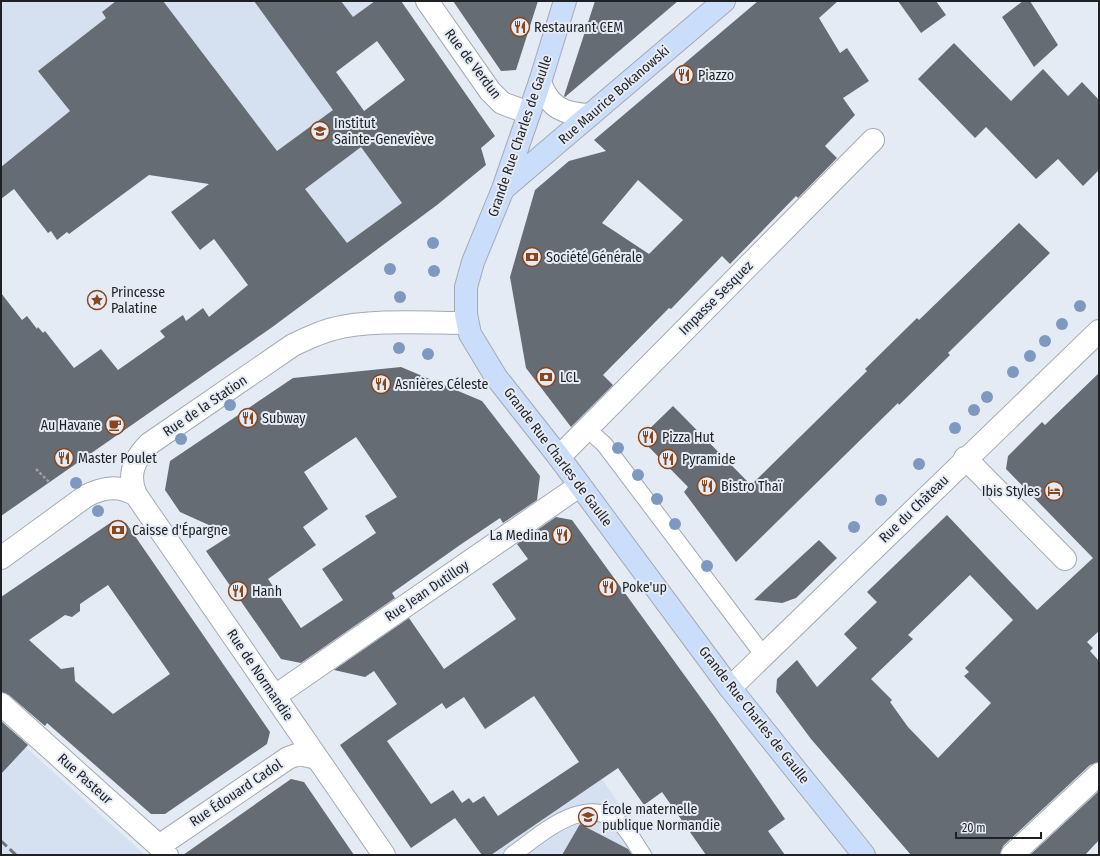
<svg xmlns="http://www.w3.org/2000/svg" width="1100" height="856" viewBox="0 0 1100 856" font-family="'Fira Sans Condensed',sans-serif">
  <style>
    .built { fill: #d5e0f0 }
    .building { fill: #666c74; fill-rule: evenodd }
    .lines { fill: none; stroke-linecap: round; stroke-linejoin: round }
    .lane-casing { stroke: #a4aab2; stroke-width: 18 }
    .street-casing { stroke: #a4aab2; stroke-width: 24 }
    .secondary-casing { stroke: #a4aab2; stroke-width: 24 }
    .path { stroke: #9ea2aa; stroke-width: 2.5; stroke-dasharray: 3 2; stroke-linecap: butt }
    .lane { stroke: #fff; stroke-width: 16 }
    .street { stroke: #fff; stroke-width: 22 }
    .secondary { stroke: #caddfa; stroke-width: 22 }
    .rail { stroke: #70747a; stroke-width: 3; stroke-dasharray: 8 4; stroke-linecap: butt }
    .tree { fill: #7e98bf }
    .labels { text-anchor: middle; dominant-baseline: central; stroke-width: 4; stroke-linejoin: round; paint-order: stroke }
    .poi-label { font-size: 14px; fill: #1f2125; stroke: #e5ebf4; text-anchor: start }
    .street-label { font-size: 14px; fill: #1f2125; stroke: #e5ebf4 }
  </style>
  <rect width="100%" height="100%" fill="#e5ebf4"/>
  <path class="built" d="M1,1H401L412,16L336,72L435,206L360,262L173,30L1,167Z
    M1,725L144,854L145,855H1Z
    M602,779L654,855H491Z"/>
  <path class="building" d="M116,1H163L277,151L333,110L254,1H341L353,17L375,1H401L495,136L481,148L486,165L437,205L271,328L1,516V293L22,320L27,316L37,329L38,327L43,333L45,331L74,368L101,349L118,370L165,337L160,331L183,315L186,321L203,308L209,317L248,285L214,239L200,250L171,212L209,184L149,175L69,234L67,232L57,240L51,231L48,233L14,189L1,199V167L70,111L38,71L106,18L102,12ZM377,41L405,80L364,111L336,72ZM361,147L402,203L347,243L305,189Z
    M453,1H538L516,70L501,71Z
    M595,1H678L565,97L564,96Z
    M758,1H838L819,18L840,53L847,48L869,81L843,98L855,115L825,146L837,158L798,198L796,196L730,264L722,256L671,309L669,308L603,375L613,385L571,427L526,368L510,277L535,190L569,161L606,151L594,140ZM638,180L683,220L649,254L602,223Z
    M898,1H936L946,15L921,33Z
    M1023,1H1030L1058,45L1034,67L1002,17Z
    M954,43L1011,101L1043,69L1068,96L1082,82L1099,100V170L1083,186L1058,159L1036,179L986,127L975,138L918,79Z
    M1019,223L1050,253L948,353L950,355L899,405L898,403L736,562L684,492L688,487L640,438L673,406L751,485L867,371L865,369L917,318L919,320Z
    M401,367L482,401L540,476L537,500L503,523L500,518L460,545L392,593L395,598L301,663L281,659L206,551L231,535L180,512L165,490L170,461L293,378ZM356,437L397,497L365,516L376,533L322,569L343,600L301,628L268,579L316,545L303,527L328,509L304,472Z
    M1099,373V631L1087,642L1093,648L1090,651L1099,661V762L1090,765L1003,846L1000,855H911L811,739L776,692L777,679L797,660L817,687L857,648L844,634L877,602L867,592L947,515L1037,610L1093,558L1006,469L1008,456L1042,422L1045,425ZM970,575L1013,620L965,668L969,672L964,676L991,703L938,758L908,727L890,702L892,700L871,679L913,639L908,635Z
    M556,517L572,520L714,716L785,819L768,831L785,855H706L662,792L644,805L618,768L491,855H482L455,818L411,848L340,745L397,704L374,671L365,677L334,670L409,618L444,669L516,619L492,584L528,559L517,544ZM534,696L579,762L498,816L484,796L473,803L469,798L462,803L453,790L431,804L387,741L442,703L446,709L464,697L485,729Z
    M113,521L126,523L270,732L267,744L165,814H151L47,723L45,726L9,695L1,692V597ZM108,585L170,674L113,714L75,681L74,667L61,669L29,640L65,615L72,617L80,611V604Z
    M819,540L837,558L796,598L782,603L754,600Z
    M1,721L28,745L1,774Z
    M291,779L304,782L354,855H183Z
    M1099,791V840L1085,855H1030Z
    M580,824L628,849L632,855H562Z"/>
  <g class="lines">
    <defs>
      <path id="lane" d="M587,429L604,444L764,656
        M512,855C542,834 588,789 624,827C631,835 637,846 643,855"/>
      <path id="street" d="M427,1L490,91L502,103L529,113
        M540,82C549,108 564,114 590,115
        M559,457L873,140
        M965,458L1065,559
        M1,558L86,496C104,487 119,485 136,495
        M730,688L1099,331
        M275,696L579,486
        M1,704L159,846L167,855
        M159,846L288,758L299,754L317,758
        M384,855L136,495C127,475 134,459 149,444L293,345C306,339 320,332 333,329C371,319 426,323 467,323
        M1012,855L1099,774"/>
      <path id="secondary" d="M565,1L540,82L503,189L473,262L466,287V314L470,334L496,377L559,457L730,688L864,855
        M503,189L724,1"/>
    </defs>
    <use href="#lane" class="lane-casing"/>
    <use href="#street" class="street-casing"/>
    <use href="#secondary" class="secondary-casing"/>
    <path class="path" d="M36,469L49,482"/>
    <use href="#lane" class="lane"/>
    <use href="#street" class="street"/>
    <use href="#secondary" class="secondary"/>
    <path class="rail" d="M1,841L16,855"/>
  </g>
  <g class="tree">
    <circle cx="433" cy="243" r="6"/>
    <circle cx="390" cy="269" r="6"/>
    <circle cx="434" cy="271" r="6"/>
    <circle cx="400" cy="297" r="6"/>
    <circle cx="1080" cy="306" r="6"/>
    <circle cx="1062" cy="324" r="6"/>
    <circle cx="1045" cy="341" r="6"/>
    <circle cx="399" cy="348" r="6"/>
    <circle cx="428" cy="354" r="6"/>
    <circle cx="1030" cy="356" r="6"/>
    <circle cx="1013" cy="372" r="6"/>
    <circle cx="987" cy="397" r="6"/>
    <circle cx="230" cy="405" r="6"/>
    <circle cx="974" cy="410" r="6"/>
    <circle cx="955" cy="428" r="6"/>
    <circle cx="181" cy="439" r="6"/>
    <circle cx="618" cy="448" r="6"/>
    <circle cx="919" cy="464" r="6"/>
    <circle cx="638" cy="475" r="6"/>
    <circle cx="76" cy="483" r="6"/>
    <circle cx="657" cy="499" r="6"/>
    <circle cx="881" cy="500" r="6"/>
    <circle cx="98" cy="511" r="6"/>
    <circle cx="675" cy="524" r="6"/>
    <circle cx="854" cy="527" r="6"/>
    <circle cx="707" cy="566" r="6"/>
  </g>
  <defs>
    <symbol id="restaurant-ring" viewBox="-11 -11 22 22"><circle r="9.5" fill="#e5ebf4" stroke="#89451b" stroke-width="1.5"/><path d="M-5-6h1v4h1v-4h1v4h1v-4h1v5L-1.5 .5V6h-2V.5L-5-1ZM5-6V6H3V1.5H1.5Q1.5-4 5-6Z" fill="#89451b"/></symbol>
    <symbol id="school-ring" viewBox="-11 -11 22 22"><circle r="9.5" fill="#e5ebf4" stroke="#89451b" stroke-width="1.5"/><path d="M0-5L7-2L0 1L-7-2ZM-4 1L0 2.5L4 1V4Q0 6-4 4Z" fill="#89451b"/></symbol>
    <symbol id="bank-ring" viewBox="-11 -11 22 22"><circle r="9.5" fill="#e5ebf4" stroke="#89451b" stroke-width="1.5"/><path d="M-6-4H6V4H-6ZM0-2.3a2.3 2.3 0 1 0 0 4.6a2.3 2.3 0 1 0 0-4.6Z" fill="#89451b"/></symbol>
    <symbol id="sight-ring" viewBox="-11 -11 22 22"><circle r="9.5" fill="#e5ebf4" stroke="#89451b" stroke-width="1.5"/><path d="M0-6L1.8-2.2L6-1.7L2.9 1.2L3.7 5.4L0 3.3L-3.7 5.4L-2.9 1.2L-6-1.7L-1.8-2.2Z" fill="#89451b"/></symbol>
    <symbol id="cafe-ring" viewBox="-11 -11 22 22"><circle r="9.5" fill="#e5ebf4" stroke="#89451b" stroke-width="1.5"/><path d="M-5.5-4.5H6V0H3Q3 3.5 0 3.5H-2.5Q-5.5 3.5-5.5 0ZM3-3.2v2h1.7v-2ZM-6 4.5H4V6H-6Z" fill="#89451b"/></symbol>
    <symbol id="hotel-ring" viewBox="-11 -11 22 22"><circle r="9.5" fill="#e5ebf4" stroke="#89451b" stroke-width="1.5"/><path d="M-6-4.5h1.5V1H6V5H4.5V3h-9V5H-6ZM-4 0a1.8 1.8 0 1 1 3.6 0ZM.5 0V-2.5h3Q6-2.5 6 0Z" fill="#89451b"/></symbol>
  </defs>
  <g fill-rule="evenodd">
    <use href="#restaurant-ring" x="509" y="16" width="22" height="22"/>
    <use href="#restaurant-ring" x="673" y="64" width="22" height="22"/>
    <use href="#school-ring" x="309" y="120" width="22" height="22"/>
    <use href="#bank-ring" x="521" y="246" width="22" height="22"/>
    <use href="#sight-ring" x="86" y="289" width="22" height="22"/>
    <use href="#bank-ring" x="535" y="366" width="22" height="22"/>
    <use href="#restaurant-ring" x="370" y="373" width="22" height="22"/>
    <use href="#restaurant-ring" x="237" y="407" width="22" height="22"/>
    <use href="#cafe-ring" x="104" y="414" width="22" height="22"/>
    <use href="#restaurant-ring" x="637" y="426" width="22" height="22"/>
    <use href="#restaurant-ring" x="53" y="447" width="22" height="22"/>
    <use href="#restaurant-ring" x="657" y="448" width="22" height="22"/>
    <use href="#restaurant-ring" x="696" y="475" width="22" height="22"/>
    <use href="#hotel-ring" x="1043" y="480" width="22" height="22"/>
    <use href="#bank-ring" x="107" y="519" width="22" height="22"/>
    <use href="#restaurant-ring" x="551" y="524" width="22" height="22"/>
    <use href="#restaurant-ring" x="597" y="576" width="22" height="22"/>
    <use href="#restaurant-ring" x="227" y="580" width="22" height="22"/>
    <use href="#school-ring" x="577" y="806" width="22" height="22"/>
  </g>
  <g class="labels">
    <g class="poi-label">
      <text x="534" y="27">Restaurant CEM</text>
      <text x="698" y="75">Piazzo</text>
      <text x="334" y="123">Institut<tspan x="334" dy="16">Sainte-Geneviève</tspan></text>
      <text x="546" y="257">Société Générale</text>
      <text x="111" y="292">Princesse<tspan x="111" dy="16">Palatine</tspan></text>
      <text x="560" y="377">LCL</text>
      <text x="395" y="384">Asnières Céleste</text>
      <text x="262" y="418">Subway</text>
      <text x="101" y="425" text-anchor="end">Au Havane</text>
      <text x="662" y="437">Pizza Hut</text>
      <text x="78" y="458">Master Poulet</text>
      <text x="682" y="459">Pyramide</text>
      <text x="721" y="486">Bistro Thaï</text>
      <text x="1040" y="491" text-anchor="end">Ibis Styles</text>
      <text x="132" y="530">Caisse d'Épargne</text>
      <text x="548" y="535" text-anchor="end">La Medina</text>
      <text x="622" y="587">Poke'up</text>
      <text x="252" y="591">Hanh</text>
      <text x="602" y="809">École maternelle<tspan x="602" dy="16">publique Normandie</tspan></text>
    </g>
    <g class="street-label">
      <text transform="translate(473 64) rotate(53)">Rue de Verdun</text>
      <text transform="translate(614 95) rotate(-41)">Rue Maurice Bokanowski</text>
      <text transform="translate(520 136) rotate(-71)">Grande Rue Charles de Gaulle</text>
      <text transform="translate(716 298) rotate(-45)">Impasse Sesquez</text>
      <text transform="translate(205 406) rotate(-34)">Rue de la Station</text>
      <text transform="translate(558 457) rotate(53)">Grande Rue Charles de Gaulle</text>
      <text transform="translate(914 509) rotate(-44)">Rue du Château</text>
      <text transform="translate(427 591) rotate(-34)">Rue Jean Dutilloy</text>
      <text transform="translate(260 675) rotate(56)">Rue de Normandie</text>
      <text transform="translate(754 715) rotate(52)">Grande Rue Charles de Gaulle</text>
      <text transform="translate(85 779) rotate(42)">Rue Pasteur</text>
      <text transform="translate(236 793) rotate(-34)">Rue Édouard Cadol</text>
    </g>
  </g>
  <rect width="1100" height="856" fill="none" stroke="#1f2125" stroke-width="4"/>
  <path d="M956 832v6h85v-6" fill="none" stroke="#1f2125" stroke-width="2"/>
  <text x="962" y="832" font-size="12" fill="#1f2125" stroke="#e5ebf4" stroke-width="3" paint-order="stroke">20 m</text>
</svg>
